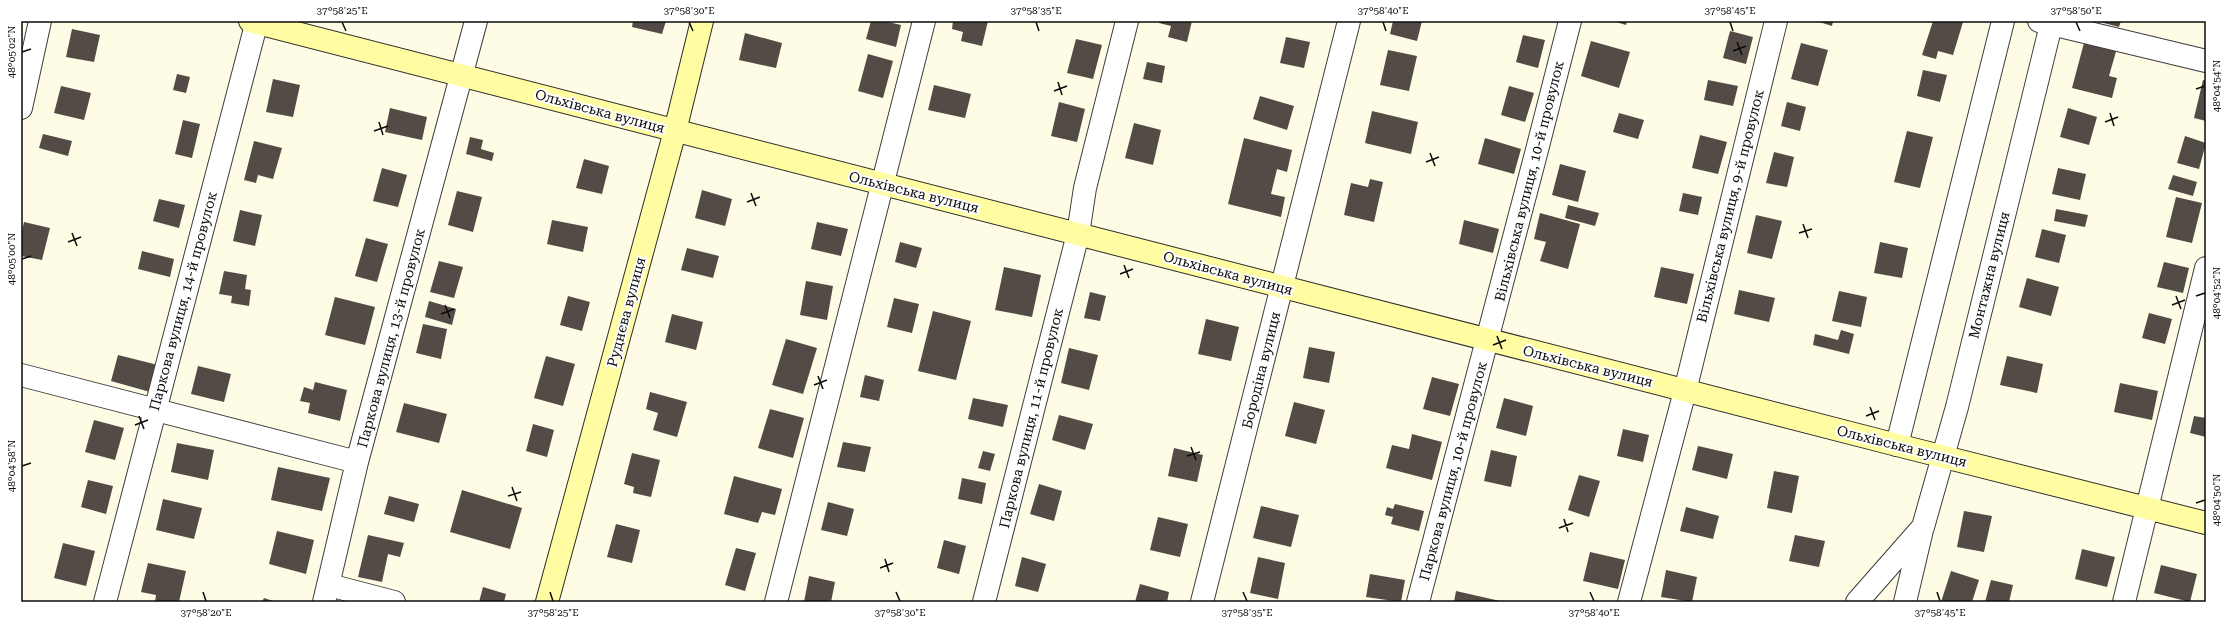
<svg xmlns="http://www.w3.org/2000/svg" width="2227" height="623" viewBox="0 0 2227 623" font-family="'Roboto Serif',serif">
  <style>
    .building { fill: #534c46 }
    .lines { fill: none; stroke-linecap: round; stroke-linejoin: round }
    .street-casing { stroke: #3d3d3d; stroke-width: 24 }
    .secondary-casing { stroke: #2c2c2c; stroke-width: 24 }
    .street { stroke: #fff; stroke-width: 22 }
    .secondary { stroke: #fffca1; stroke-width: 22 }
    .ticks { fill: none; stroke: #0a0a0a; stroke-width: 1.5 }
    .labels { text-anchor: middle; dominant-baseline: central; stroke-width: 4; stroke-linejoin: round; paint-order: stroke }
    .street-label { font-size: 14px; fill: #0a0a0a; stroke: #fff }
    .neatline { fill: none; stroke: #0a0a0a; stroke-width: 1.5 }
    .ticks-label { font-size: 10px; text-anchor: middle; fill: #0a0a0a }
  </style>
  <rect width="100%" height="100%" fill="#fffce6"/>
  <path class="building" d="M633,21H666L662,34L632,27Z
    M871,21H884L901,25L896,47L866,39Z
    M953,21H988L982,46L961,41L963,32L952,29Z
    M1159,21H1192L1187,42L1168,37L1171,26L1159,23Z
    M1393,21H1422L1417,41L1390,34Z
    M1613,21H1627L1626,25Z
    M1816,21H1833L1832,26Z
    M1933,21L1963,22L1953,55L1938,51L1936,59L1922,55Z
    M2096,21H2121L2119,27Z
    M72,29L100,35L94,62L66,57Z
    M1730,31L1753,37L1746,64L1723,58Z
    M745,33L782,43L776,68L739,60Z
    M1523,35L1545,40L1538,68L1516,62Z
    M1286,37L1310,42L1304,68L1280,63Z
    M1076,39L1102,45L1093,79L1067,73Z
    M2085,39L2117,48L2109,76L2117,78L2112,98L2072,88Z
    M1591,41L1630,52L1619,88L1581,76Z
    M1801,43L1828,50L1818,86L1791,79Z
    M1388,50L1417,56L1409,91L1380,85Z
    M868,54L893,61L883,98L858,91Z
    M1147,62L1165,66L1162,83L1143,79Z
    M1923,70L1947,75L1940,102L1917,96Z
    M177,74L190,77L186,93L173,90Z
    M273,79L300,85L293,117L266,112Z
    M1708,80L1738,86L1733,106L1704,100Z
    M2203,80H2206V121L2194,118Z
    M934,85L971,94L965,118L928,110Z
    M61,86L91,93L84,120L54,113Z
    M1509,86L1534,93L1525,122L1501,115Z
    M1260,96L1294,106L1287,130L1253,119Z
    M1059,102L1085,109L1077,142L1051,136Z
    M1787,102L1806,107L1800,131L1781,126Z
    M390,108L427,117L422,140L385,132Z
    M2068,108L2097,117L2089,145L2060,137Z
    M1372,111L1418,122L1411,154L1365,143Z
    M1619,113L1644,120L1638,139L1613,132Z
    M183,120L200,124L192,158L175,154Z
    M1134,123L1161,130L1153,165L1125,158Z
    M1907,131L1933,137L1920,188L1894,182Z
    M43,134L72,141L68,156L39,148Z
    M1700,135L1727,142L1718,174L1692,168Z
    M2185,136L2206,143L2199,169L2177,163Z
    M470,137L483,140L481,149L494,153L492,161L466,154Z
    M1244,138L1292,150L1287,172L1277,169L1271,194L1285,197L1281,217L1228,204Z
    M1485,138L1521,149L1514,174L1478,164Z
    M254,141L282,148L273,179L258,175L256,183L244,180Z
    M1774,152L1794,157L1787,187L1766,183Z
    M584,159L609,166L602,194L576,188Z
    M1560,164L1586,171L1578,202L1552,195Z
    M382,168L407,175L398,207L373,201Z
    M2058,168L2086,174L2080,200L2052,194Z
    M2173,175L2197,182L2193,196L2168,189Z
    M1370,179L1383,182L1374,222L1344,215L1351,183L1368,187Z
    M702,190L732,199L725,226L695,218Z
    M457,191L482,197L473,232L448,225Z
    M1683,193L1702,197L1698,215L1679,211Z
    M2176,197L2202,203L2192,243L2166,237Z
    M159,199L185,205L179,228L153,221Z
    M1568,205L1599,213L1595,226L1565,218Z
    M2056,209L2088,215L2085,227L2054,221Z
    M240,210L262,215L255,246L233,241Z
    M1540,213L1580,224L1568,269L1540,261L1546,242L1534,239Z
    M1756,215L1782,221L1772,259L1747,253Z
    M552,220L588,227L583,252L547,244Z
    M1464,220L1499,229L1493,253L1459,244Z
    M24,222L50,228L42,260L21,256V235Z
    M817,222L848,229L841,256L811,249Z
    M2042,229L2066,235L2059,263L2035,257Z
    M366,238L388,244L377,282L355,276Z
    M900,242L922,248L916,268L895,262Z
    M1880,242L1908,248L1902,278L1874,273Z
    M687,248L719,256L713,278L681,270Z
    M142,251L174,259L170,277L138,269Z
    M439,261L463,267L454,298L430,292Z
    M2164,262L2189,268L2183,293L2157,287Z
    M1004,267L1041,275L1032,317L995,310Z
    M1661,267L1694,274L1687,304L1654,297Z
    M224,271L247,275L245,289L251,290L249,306L231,303L232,296L219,294Z
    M2027,278L2059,287L2051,316L2019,307Z
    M806,281L833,286L827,320L800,315Z
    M1739,290L1775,298L1769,322L1734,314Z
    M1839,291L1867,297L1861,327L1832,321Z
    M1090,292L1106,296L1100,321L1084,318Z
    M568,296L590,302L582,331L560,325Z
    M335,297L375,307L365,345L325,335Z
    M894,298L919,304L912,333L887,327Z
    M429,301L456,309L452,325L425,317Z
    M933,311L971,321L956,380L918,371Z
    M2149,313L2172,319L2165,344L2142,338Z
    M672,314L703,322L696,350L665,342Z
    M1206,319L1239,327L1231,361L1198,354Z
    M423,324L447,329L441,359L416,353Z
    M1841,330L1854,334L1849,354L1813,345L1815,334L1838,340Z
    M786,339L817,348L803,394L772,385Z
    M1309,347L1335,352L1329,383L1303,378Z
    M1069,348L1098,355L1089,390L1061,383Z
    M118,355L158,365L150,392L111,381Z
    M546,356L575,364L563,406L534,398Z
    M2007,356L2043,364L2037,393L2000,385Z
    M198,366L231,374L224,402L191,394Z
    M865,375L884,380L879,401L860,397Z
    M1432,377L1459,384L1450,416L1423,409Z
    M315,382L347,390L340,421L308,413L310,403L300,401L304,387L313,390Z
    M2120,383L2158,391L2152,420L2114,412Z
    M650,392L687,402L677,437L653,430L658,413L646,409Z
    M973,398L1008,405L1003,427L968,419Z
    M1504,398L1533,406L1526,436L1496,428Z
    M1294,402L1325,410L1316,444L1285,436Z
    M404,403L447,414L439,443L396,432Z
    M770,409L804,418L793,458L758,448Z
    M1059,415L1093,424L1085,450L1052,440Z
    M2194,416L2206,418V437L2190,433Z
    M94,420L124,428L115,460L85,452Z
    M533,424L554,430L547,457L526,451Z
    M1623,429L1649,435L1643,462L1617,456Z
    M1412,434L1442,442L1432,480L1386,468L1392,445L1409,449Z
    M843,442L871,447L865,472L837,467Z
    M177,443L214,450L208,480L171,472Z
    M1698,446L1733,454L1727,479L1692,470Z
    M1174,448L1203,455L1197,482L1168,476Z
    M1491,450L1517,456L1511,487L1484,481Z
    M983,451L995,454L990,471L978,468Z
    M632,453L660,460L651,497L633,493L634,487L624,484Z
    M278,467L330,478L322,511L271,500Z
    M1774,471L1799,476L1792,513L1767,508Z
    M1579,475L1600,481L1589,517L1568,510Z
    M734,476L782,489L775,515L762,512L758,523L724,514Z
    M962,478L986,483L982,504L958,499Z
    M88,480L113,486L106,514L81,507Z
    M1039,484L1062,491L1054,521L1030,514Z
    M462,490L522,508L510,549L450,532Z
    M389,496L419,504L414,522L384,514Z
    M163,499L202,508L194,539L156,530Z
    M828,502L854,509L847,536L821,530Z
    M1395,504L1424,511L1419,531L1391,524L1393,517L1385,515L1387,507L1393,509Z
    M1261,506L1299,515L1291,547L1253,538Z
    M1686,507L1719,516L1713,539L1680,531Z
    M1964,511L1992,516L1984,552L1957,547Z
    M1158,517L1188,524L1180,557L1150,550Z
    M616,524L640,530L632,563L607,557Z
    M277,531L314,540L306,574L269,564Z
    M368,535L404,543L400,557L388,554L382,582L358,577Z
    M1795,535L1825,541L1819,567L1789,561Z
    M944,540L966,546L959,574L937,568Z
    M63,543L95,551L86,586L54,578Z
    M736,548L756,553L745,591L725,585Z
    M2082,549L2115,557L2107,587L2075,579Z
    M1590,552L1625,560L1618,589L1583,581Z
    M1022,557L1046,564L1038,592L1015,586Z
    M1258,557L1285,563L1278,599L1250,593Z
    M148,563L186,571L179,602H155L156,595L141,592Z
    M2161,565L2197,574L2190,602L2154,593Z
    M1666,570L1697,577L1692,602L1661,597Z
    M1951,571L1979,580L1972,602H1941Z
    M1370,574L1405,580L1401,602L1366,597Z
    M809,576L835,582L831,602H804Z
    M1991,580L2013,585L2009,602H1985Z
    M1140,584L1169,592L1167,602H1135Z
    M483,587L506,594L504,602H479Z
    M1456,591L1500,601V602H1454Z
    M264,598L276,602H262Z"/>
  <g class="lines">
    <defs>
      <path id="street" d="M2039,21L2206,61
        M21,108L40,21
        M21,375L357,462
        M1897,445L2003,21
        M329,585L394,602
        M105,602L257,21
        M324,602L357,462L476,21
        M776,602L924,21
        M984,602L1078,234L1085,188L1127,21
        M1202,602L1349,21
        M1418,602C1469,408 1521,215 1570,21
        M1629,602L1685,391L1776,21
        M1857,602L1923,527L1957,407L2052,21
        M1905,602L1922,530
        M2124,602L2206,268"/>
      <path id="secondary" d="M250,21L1897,445L2206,523
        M547,602L675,131L702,21"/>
    </defs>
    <use href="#street" class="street-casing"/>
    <use href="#secondary" class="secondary-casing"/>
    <use href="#street" class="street"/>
    <use href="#secondary" class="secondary"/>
  </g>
  <path class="ticks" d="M342,22L346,31M689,22L693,31M1036,22L1039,31M1383,22L1386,31M1730,22L1733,31M2076,22L2080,31M1737,42L1742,55M1733,51L1746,46M22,52L31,49M1058,82L1062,95M2196,89L2205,86M1054,91L1067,86M2110,113L2114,126M379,122L383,135M2105,122L2118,117M374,131L388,126M1430,153L1435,166M1426,162L1439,157M751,193L756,206M747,202L760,197M1803,224L1808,238M72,233L77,246M1799,233L1812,229M68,242L81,237M22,259L31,256M1124,265L1129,278M1120,274L1133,269M2176,296L2181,309M2196,296L2205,293M445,305L450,318M2172,305L2185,300M441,314L454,309M1497,336L1502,349M1493,345L1506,340M818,376L823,389M814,385L827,380M1870,407L1875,420M139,416L144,429M1866,416L1879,411M135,425L148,420M1191,447L1196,460M1187,456L1200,452M22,466L31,463M512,487L517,501M508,496L521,492M2196,503L2205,500M1564,519L1568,532M1559,528L1573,523M885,559L889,572M880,568L893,563M203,592L206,601M550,592L553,601M896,592L900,601M1243,592L1247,601M1590,592L1594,601M1937,592L1940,601"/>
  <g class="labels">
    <g class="street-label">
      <text transform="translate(600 111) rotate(15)">Ольхівська вулиця</text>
      <text transform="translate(1529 181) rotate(-76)">Вільхівська вулиця, 10-й провулок</text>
      <text transform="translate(914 192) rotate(14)">Ольхівська вулиця</text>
      <text transform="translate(1730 206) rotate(-76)">Вільхівська вулиця, 9-й провулок</text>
      <text transform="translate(1228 273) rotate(15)">Ольхівська вулиця</text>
      <text transform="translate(1989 275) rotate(-76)">Монтажна вулиця</text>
      <text transform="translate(183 301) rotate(-75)">Паркова вулиця, 14-й провулок</text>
      <text transform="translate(626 312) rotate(-75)">Руднєва вулиця</text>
      <text transform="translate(391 338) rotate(-75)">Паркова вулиця, 13-й провулок</text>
      <text transform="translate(1588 366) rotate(14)">Ольхівська вулиця</text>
      <text transform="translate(1261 370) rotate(-76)">Бородіна вулиця</text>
      <text transform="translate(1031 418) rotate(-76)">Паркова вулиця, 11-й провулок</text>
      <text transform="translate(1902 446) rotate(14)">Ольхівська вулиця</text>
      <text transform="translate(1453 471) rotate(-75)">Паркова вулиця, 10-й провулок</text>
    </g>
  </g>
  <rect width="2227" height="623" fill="none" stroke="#ffffff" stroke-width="44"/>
  <rect x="22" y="22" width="2183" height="579" class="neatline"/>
  <g class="ticks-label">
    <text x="342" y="14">37°58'25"E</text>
    <text x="689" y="14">37°58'30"E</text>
    <text x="1036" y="14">37°58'35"E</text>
    <text x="1383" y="14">37°58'40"E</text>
    <text x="1730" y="14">37°58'45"E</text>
    <text x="2076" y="14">37°58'50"E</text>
    <text transform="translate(11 52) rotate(-90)" y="4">48°05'02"N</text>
    <text transform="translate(2216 86) rotate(-90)" y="4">48°04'54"N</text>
    <text transform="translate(11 259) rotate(-90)" y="4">48°05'00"N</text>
    <text transform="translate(2216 293) rotate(-90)" y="4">48°04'52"N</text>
    <text transform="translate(11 466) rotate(-90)" y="4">48°04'58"N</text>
    <text transform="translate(2216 500) rotate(-90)" y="4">48°04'50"N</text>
    <text x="206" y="616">37°58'20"E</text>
    <text x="553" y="616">37°58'25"E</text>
    <text x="900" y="616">37°58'30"E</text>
    <text x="1247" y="616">37°58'35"E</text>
    <text x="1594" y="616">37°58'40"E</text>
    <text x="1940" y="616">37°58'45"E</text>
  </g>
</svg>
